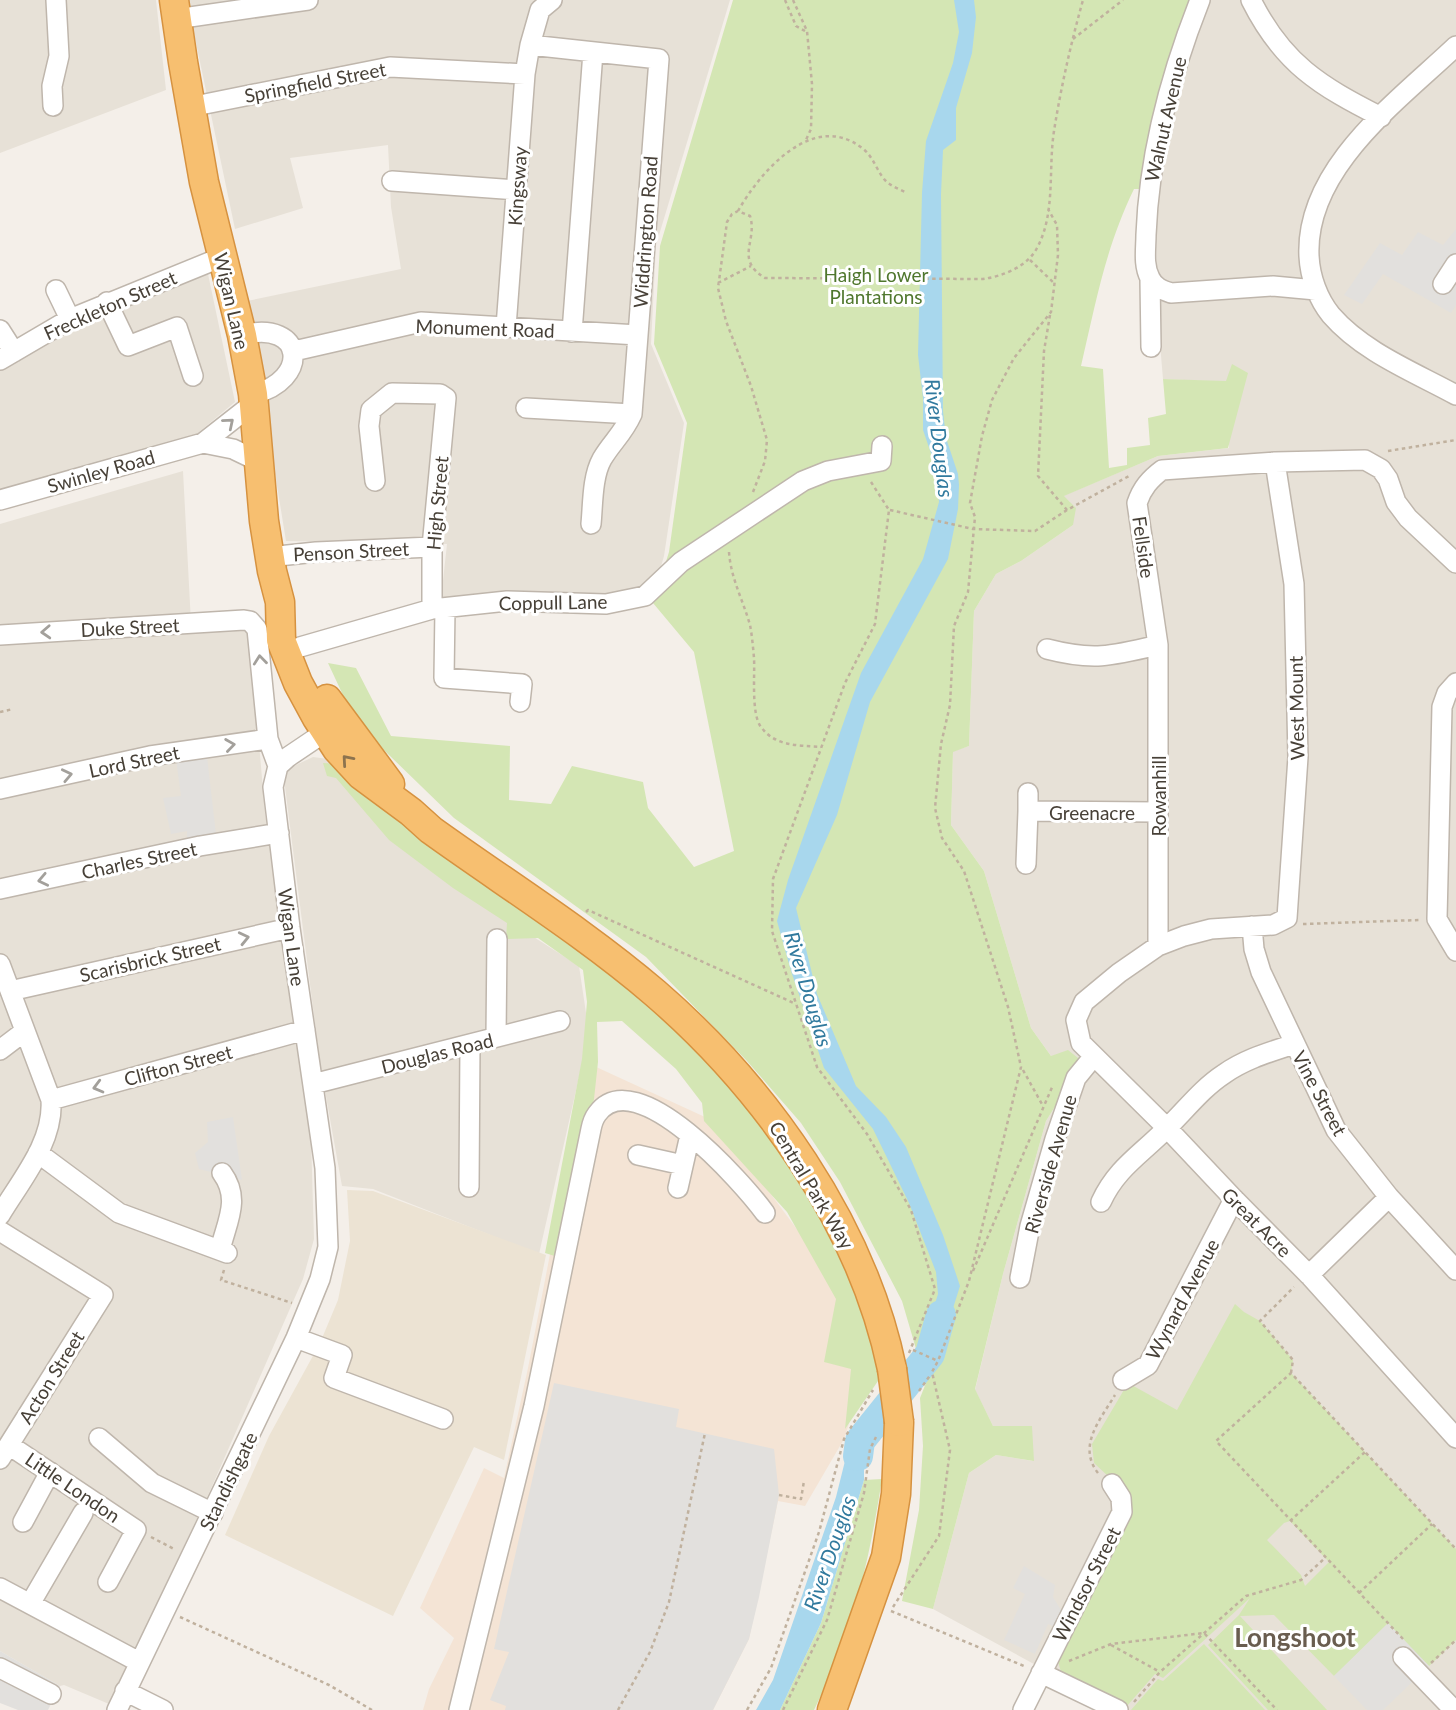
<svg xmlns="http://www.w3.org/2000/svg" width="1456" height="1710" viewBox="0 0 1456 1710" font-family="Lato,sans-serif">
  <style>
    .residential { fill: #e7e1d7 }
    .commercial { fill: #f4e4d5 }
    .education { fill: #ece3d3 }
    .green { fill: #d4e6b4; fill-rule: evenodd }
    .parking { fill: #e2e0dd }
    .water { fill: #a8d7ed }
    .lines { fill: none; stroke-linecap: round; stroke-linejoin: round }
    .river { stroke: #a8d7ed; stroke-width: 30 }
    .minor-casing { stroke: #bfb6ac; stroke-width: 22 }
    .highway-casing { stroke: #d69240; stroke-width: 31 }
    .path { stroke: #c0b19e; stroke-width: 2.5; stroke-dasharray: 3.5 3.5; stroke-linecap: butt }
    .minor { stroke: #fff; stroke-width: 19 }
    .highway { stroke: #f7bf70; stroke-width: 28 }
    .highway-bridge-casing { stroke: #d69240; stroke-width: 31; stroke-linecap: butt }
    .highway-bridge { stroke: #f7bf70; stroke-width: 28 }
    .oneway { stroke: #a3a09b }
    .oneway2 { stroke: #8d734e }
    .labels { text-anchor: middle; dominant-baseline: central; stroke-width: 6; stroke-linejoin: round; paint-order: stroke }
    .street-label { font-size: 19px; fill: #474037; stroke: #fff }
    .park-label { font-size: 19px; fill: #4f772d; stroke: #fff }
    .water-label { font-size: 21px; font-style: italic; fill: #317a9e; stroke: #fff }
    .district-label { font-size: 26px; font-weight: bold; fill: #695d4f; stroke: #fff }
  </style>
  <rect width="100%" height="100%" fill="#f4efe9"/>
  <path class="residential" d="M0,0H156L166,90L0,153Z
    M187,0H730L656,245L651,344L684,423L664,556L651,601L441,599L447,544L286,541L247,301L401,269L391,207L388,145L290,158L303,208L235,229Z
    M1206,0H1456V1710H1118L1120,1706L1032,1663L933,1609L969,1473L996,1455L1033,1461L993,1426L975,1390L1003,1274L1046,1121L1079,1068L1051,1056L1031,1028L984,871L951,825L953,751L969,746L974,611L996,574L1021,561L1073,525L1070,502L1063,496L1158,456L1229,448L1227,382L1163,379L1156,297L1157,186L1159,154Z
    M208,274L235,402L193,437L0,491V321L24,356L154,291Z
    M183,471L191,623L249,627L265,813L310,1104L314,1239L303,1279L209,1493L109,1704L64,1685L60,1686L0,1651V524Z
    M313,757L328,759L456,887L579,966L589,1033L539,1254L373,1189L342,1186L320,1063L283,771Z"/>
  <path class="commercial" d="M594,1066L718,1123L822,1263L854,1338L851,1417L844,1439L805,1506L778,1501L749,1639L713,1710H423L429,1689L454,1638L420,1608L484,1468L504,1478L528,1368L557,1218Z"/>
  <path class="education" d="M347,1190L373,1191L546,1255L504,1460L474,1447L393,1616L225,1535L269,1436L320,1343L338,1300L350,1241Z"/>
  <path class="green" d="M733,0H1195L1143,189H1134C1105,249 1096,302 1081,366L1103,369L1109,468L1127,465V448L1150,445L1148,418L1166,414L1163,379L1226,381L1232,364L1248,373L1228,448L1158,456L1064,496L1076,508L1073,525L1021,561L996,574L974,611L969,746L953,752L951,825L984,871L1031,1028L1051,1056L1068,1050L1078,1058L1079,1068L1046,1121L1003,1274L975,1389L993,1426H1032L1034,1461L996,1455L969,1473L933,1609L902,1601L919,1510L923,1446L920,1398L926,1383L902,1301L840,1182L801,1123L747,1061L646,957L454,818L356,723L328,663L356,668L391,736L510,746L509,800L551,804L572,766L643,782L648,808L694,867L734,851L694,652L653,603L669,552L687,423L654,344L660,246Z
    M323,763L341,764L603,961L708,1059L788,1156L851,1269L879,1362L878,1381L845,1429L851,1369L824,1362L836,1299L787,1212L704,1121L702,1103L676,1069L622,1021L597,1022L598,1062L594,1099L558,1257L545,1253L582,1059L587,1002L583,970L538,938L506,939L507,923L453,888L389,840L336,778L327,776Z
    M1235,1304L1244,1312L1260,1321L1293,1360L1291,1373L1456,1549V1640L1429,1666L1388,1624L1334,1676L1274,1615L1240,1616L1327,1710H1268L1208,1645L1239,1615L1250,1598L1163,1678L1155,1674L1127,1706L1061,1672L1057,1658L1074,1632L1078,1616L1132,1511L1126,1493L1094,1463L1092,1444L1128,1383L1177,1410ZM1290,1521L1329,1562L1305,1586L1301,1575L1267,1540L1284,1523Z
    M882,1479C873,1536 862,1592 842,1646C834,1668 824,1689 814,1710H780L821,1623L864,1480Z
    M1204,1644L1265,1710H1131L1158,1679L1163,1681Z"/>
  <path class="parking" d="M1456,229V305L1451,313L1383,274L1362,304L1344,295L1380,243L1402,255L1418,232L1443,245Z
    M206,748L217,843L187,849V831L171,834L163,798L181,796L175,752Z
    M233,1117L242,1180L199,1169L195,1153L208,1142L207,1122Z
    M554,1383L679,1409L676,1427L774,1449L779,1495L759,1597L749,1639L713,1710H505L506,1706L490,1700L509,1652L494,1649Z
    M1024,1566L1055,1585L1053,1597L1064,1615L1062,1630L1048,1624L1035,1654L1004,1640L1025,1594L1013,1588Z
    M1388,1623L1429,1666L1383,1710H1367L1334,1676Z
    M0,1651L60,1686L48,1710H18L0,1703Z"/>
  <path class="water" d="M954,0H974L976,17L972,53L956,108V140L943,150L941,194L943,411L946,438L958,474L959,485L958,509L948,559L870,702L837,815L796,908L817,994L856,1086L886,1117L906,1147L943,1235L960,1286L938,1356L921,1348L938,1294L936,1272L909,1203L873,1129L824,1068L791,971L777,921L788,880L861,673L923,559L939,502L936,468L923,430V398L918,355L922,193L926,141L953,63L959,32Z
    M874,1402L876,1428L864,1450V1480L821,1623L780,1710H756L773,1680L836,1497L846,1457L855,1434Z"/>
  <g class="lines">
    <path class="river" d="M858,1456L860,1441L930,1354L941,1315"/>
    <defs>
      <path id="minor" d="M1200,0C1170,76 1149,153 1146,235C1146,249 1143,265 1150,278C1154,287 1162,290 1171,293L1273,286L1316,290
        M1251,0C1283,64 1320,86 1381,117
        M176,19L308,0
        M530,45L659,59L632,414C623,434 612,442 602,459C592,477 593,504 591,524
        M1456,46C1398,101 1305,168 1309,256C1310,277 1318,299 1331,315C1363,352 1414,372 1456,395
        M53,106L52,86L59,56L56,0
        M190,107L390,67L525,74
        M392,181L516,190
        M1150,279L1151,347
        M1443,284L1456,264
        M56,290L70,319
        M107,302L128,346L177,327L193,376
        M506,327L525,74L530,45L540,10L552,0
        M0,330L14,352
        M572,332L593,52
        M242,335C306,319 310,381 253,394
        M294,351L421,322L638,335
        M0,360L70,319L222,257
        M526,408L632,414
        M203,443L233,449L260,462
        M1275,462L1294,584L1298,757L1287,918L1273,925L1211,929L1184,936L1158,946L1119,973L1084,1002L1076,1020L1081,1043L1167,1128L1234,1199L1309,1275L1456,1438
        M375,481L369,426L371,410L392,393L440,394L446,398L432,547V609
        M0,500L203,443L254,403
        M269,557L316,552L432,547
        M445,608L444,678L522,684L520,702
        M0,635L244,620L250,621L257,629L268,739L278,766L273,787L290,928L325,1168L328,1247L320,1279L296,1338L117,1710
        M300,647L432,609L507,601L606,604L645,596L681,562L803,481L828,471L881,461L882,446
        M1047,649C1093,661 1112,656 1158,645
        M1456,683L1447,693L1442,707L1437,919L1456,951
        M278,766L288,757L334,726
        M0,789L150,756L268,739
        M1028,811V793
        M1026,864L1028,811L1157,812
        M0,889L200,846L279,833
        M1252,926L1254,949L1261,972L1336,1130L1389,1197L1456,1270
        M1158,946V645L1137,503C1142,488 1150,479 1162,470L1275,462L1365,460L1381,469L1388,479L1396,502L1408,518L1456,563
        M0,964L51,1100C54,1142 21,1180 0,1215
        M10,991L290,928
        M496,1037L497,939
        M0,1050L25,1031
        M313,1084L560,1021
        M51,1100L305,1030
        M38,1153L119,1213L227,1253
        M638,1155L683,1165
        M469,1187L470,1044
        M678,1188L690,1135
        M1101,1202C1116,1169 1140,1155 1165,1130C1185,1111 1201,1089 1224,1074C1245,1059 1270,1052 1294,1044
        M0,1231L103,1295L0,1459
        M220,1250C227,1221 241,1199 222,1173
        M1309,1275L1389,1197
        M1020,1278L1030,1226L1055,1139L1076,1078L1094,1056
        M296,1338L342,1355L334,1378L443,1419
        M1123,1380L1148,1365L1234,1199
        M99,1438L152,1483L213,1513
        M9,1445L136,1530L108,1582
        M23,1522L50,1472
        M0,1588L139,1662
        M30,1604L83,1513
        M1403,1657L1454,1710
        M0,1668L51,1694
        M1041,1673L1118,1710
        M125,1691L163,1710
        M459,1710L534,1406L591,1129C592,1124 594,1118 597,1114C635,1060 744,1184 765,1213
        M1023,1710L1122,1512L1121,1498L1112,1484"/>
      <path id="highway" d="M174,0L183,62L204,182L242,335L253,394L264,521L272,571L280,602L281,640L298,683L317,718L337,749L361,775L411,812L431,830C506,884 585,933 655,993C765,1088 862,1224 892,1369
        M327,699L390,784
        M832,1710L886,1557L896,1494L899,1422"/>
    </defs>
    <use href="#minor" class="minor-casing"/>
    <use href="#highway" class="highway-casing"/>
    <path class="path" d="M785,0L796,26L805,31
      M793,0L807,31L812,84L811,129L805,142
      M1073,39L1123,0
      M738,211C760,172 813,110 862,148C873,156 876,169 884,179C890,186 899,189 907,193
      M1030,260L1055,284
      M718,283L751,266
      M1050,315L1044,351L1038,476L1067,510
      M1388,451L1456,440
      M871,482L889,510L875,624L845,683L773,879L772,931L817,1067L867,1134L911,1210L935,1289L909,1353
      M753,492L765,461L767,440L751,386L726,321L718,288L727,222L732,214L738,211L750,216C758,241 734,259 765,278L983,279C1003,276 1027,267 1037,248C1056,213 1048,169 1054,131C1061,87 1071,43 1083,0
      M890,510L973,529L1035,531L1067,510L1129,476
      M729,552C731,579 743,600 750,625C752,635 753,647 754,658C755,675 751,714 761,727C776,747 798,745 821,747
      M0,712L13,709
      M586,912L588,910L796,1004
      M1303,924L1419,920
      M1023,1070L1043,1106
      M224,1270L221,1280L292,1303
      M973,1271L1053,1085
      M913,1350L938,1361
      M1291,1373L1293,1360L1260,1321L1294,1287
      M919,1391L931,1374
      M1098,1473C1077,1446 1100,1420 1115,1395
      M779,1495L801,1499L804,1481
      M1290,1521L1365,1452
      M151,1537L174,1549
      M1359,1593L1432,1524
      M893,1607L939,1536L950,1450L932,1372L938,1361L969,1281L1021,1067L1008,1007L964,871L942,838L935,808L941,744L950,705L954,626L968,592L975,517L970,503L982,436L992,400L1014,358L1051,312L1058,255L1057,225L1048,209
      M891,1611L1024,1666
      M180,1617L329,1685L372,1710
      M1403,1639L1216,1441L1291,1373L1456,1549
      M1111,1645L1160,1672
      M1069,1661L1111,1644L1204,1633L1277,1710
      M1431,1663L1456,1640
      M1134,1702L1160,1672L1246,1596L1301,1580L1325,1558
      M618,1710L650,1652L669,1602L705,1433
      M747,1710L771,1668L819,1532L844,1439L873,1390
      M783,1710L827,1620L864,1493L870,1449L876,1437"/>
    <use href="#minor" class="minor"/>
    <use href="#highway" class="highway"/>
    <defs>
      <path id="highway-bridge" d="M892,1369L899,1422"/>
    </defs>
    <use href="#highway-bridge" class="highway-bridge-casing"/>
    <use href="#highway-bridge" class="highway-bridge"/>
  </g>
  <defs><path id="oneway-chevron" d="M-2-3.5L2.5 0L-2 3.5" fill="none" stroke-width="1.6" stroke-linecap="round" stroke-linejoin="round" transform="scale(1.75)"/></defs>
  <g class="oneway">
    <use href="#oneway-chevron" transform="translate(229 423) rotate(-40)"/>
    <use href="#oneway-chevron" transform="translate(46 632) rotate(177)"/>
    <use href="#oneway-chevron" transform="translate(260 660) rotate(-96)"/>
    <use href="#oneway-chevron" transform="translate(230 745) rotate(-8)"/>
    <use href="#oneway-chevron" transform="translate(67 775) rotate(-12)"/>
    <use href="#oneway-chevron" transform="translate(43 880) rotate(168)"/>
    <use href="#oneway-chevron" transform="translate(244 938) rotate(-13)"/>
    <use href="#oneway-chevron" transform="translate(98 1087) rotate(165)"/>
  </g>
  <use class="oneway2" href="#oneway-chevron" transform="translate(347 760) rotate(-131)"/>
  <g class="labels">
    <g class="street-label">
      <text transform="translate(315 82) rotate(-11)">Springfield Street</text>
      <text transform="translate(1165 119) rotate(-77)">Walnut Avenue</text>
      <text transform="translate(517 186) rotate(-86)">Kingsway</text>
      <text transform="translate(645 232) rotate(-86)">Widdrington Road</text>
      <text transform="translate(232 301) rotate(77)">Wigan Lane</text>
      <text transform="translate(110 305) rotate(-24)">Freckleton Street</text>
      <text transform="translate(485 328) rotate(2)">Monument Road</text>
      <text transform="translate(101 471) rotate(-16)">Swinley Road</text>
      <text transform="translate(437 503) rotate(-85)">High Street</text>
      <text transform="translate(1144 547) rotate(82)">Fellside</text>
      <text transform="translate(351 551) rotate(-3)">Penson Street</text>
      <text transform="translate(553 602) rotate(-1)">Coppull Lane</text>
      <text transform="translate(130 627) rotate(-3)">Duke Street</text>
      <text transform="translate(1296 708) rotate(-91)">West Mount</text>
      <text transform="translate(134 761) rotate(-12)">Lord Street</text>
      <text transform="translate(1158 796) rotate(-90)">Rowanhill</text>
      <text x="1092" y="812">Greenacre</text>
      <text transform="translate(139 860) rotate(-12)">Charles Street</text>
      <text transform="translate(292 937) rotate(82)">Wigan Lane</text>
      <text transform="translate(150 959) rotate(-13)">Scarisbrick Street</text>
      <text transform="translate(437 1053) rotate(-14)">Douglas Road</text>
      <text transform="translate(178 1065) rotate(-15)">Clifton Street</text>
      <text transform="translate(1320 1093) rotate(62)">Vine Street</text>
      <text transform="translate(1050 1164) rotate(-74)">Riverside Avenue</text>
      <text transform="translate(812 1185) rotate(59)">Central Park Way</text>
      <text transform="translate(1257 1222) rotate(45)">Great Acre</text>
      <text transform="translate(1182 1299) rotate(-62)">Wynard Avenue</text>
      <text transform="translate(51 1377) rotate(-58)">Acton Street</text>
      <text transform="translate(228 1481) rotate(-64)">Standishgate</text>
      <text transform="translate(73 1487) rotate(34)">Little London</text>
      <text transform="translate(1086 1584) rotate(-63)">Windsor Street</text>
    </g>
    <g class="park-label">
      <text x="876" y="274">Haigh Lower<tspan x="876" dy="22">Plantations</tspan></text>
    </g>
    <g class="water-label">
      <text transform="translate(940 438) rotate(83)">River Douglas</text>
      <text transform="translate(809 989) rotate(73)">River Douglas</text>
      <text transform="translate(829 1553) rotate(-71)">River Douglas</text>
    </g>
    <g class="district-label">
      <text x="1295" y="1637">Longshoot</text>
    </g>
  </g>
</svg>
